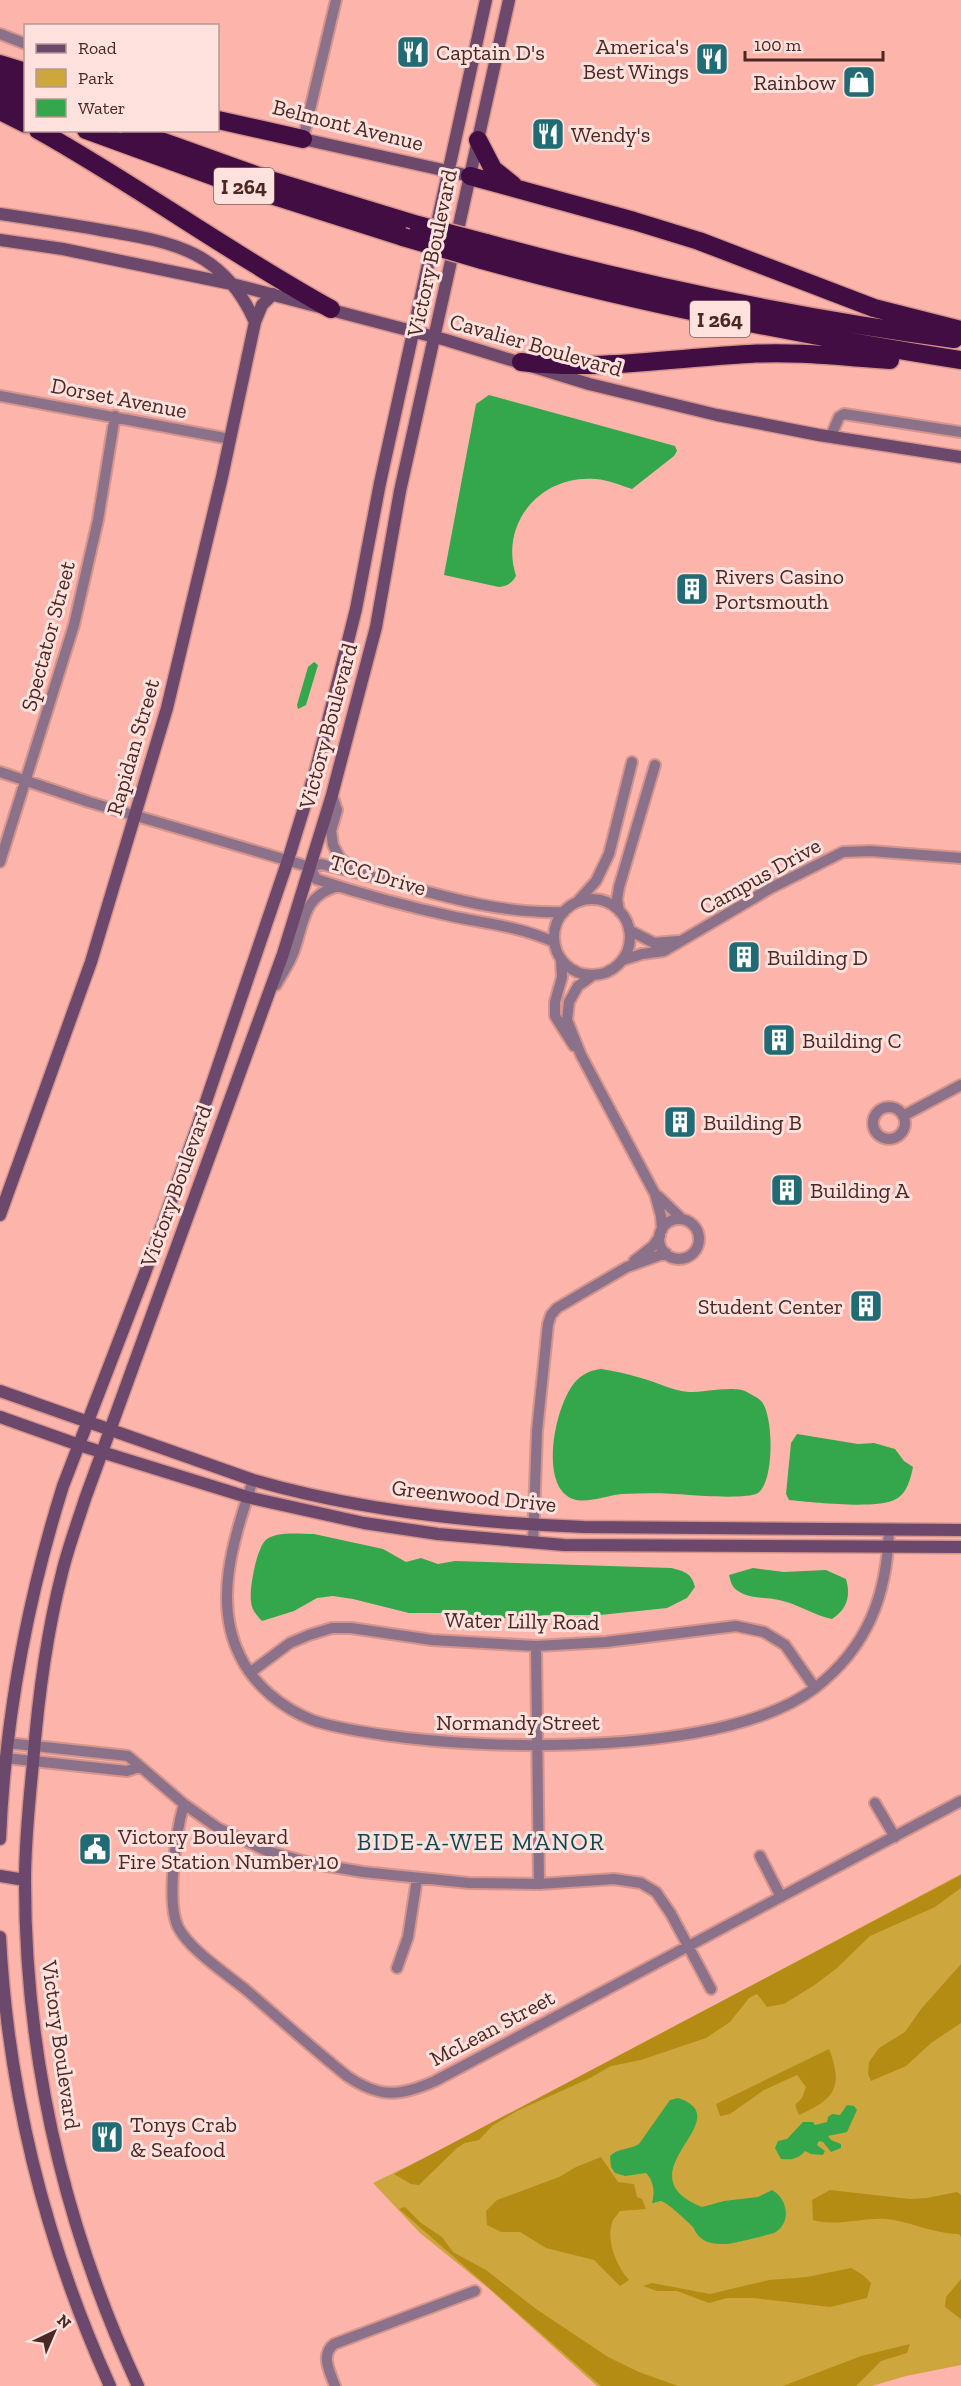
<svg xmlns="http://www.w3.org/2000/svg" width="961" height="2386" viewBox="0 0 961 2386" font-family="'Zilla Slab',serif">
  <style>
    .green { fill: #cea63e }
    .forest { fill: #b48c13 }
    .water { fill: #34a64c }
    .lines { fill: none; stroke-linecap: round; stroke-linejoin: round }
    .street-casing { stroke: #d5958d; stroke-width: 14 }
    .secondary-casing { stroke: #d5958d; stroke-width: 15 }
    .highway-casing { stroke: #d5958d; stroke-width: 21 }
    .street { stroke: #8b728a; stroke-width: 10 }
    .secondary { stroke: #6c486c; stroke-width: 12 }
    .highway { stroke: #410d42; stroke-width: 18 }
    .highway-bridge-casing { stroke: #d5958d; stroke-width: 21; stroke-linecap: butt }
    .highway-bridge { stroke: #410d42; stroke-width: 18 }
    .labels { text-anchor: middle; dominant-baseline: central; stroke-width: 6; stroke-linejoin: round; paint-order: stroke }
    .shield { fill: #ffe2de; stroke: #81605c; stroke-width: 1.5 }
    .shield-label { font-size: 21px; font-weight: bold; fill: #4b2824 }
    .poi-label { font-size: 22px; fill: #4b2824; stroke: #ffe2de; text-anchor: start }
    .street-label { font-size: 22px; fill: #4b2824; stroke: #ffe2de }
    .neighbourhood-label { font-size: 24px; letter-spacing: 1.5px; fill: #0a4951; stroke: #ffe2de }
  </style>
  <rect width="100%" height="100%" fill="#fcb4ab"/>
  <path class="green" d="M961,1874V2365L906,2376L872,2386H597L488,2288L420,2233L373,2183L465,2138Z"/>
  <path class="forest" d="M961,1875V1888L935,1907L870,1936L837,1968L816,1984L784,2004L767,2007L757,1994L749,1998L730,2022L706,2038L641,2060L611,2066L590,2078L517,2111L492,2126L479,2140L465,2143L457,2148L419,2185L411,2184L394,2174Z
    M961,1964V2023L931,2043L906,2066L871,2081L868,2074L869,2062L879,2048L905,2032L921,2009Z
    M829,2049C844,2088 834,2099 799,2115L795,2105L802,2098L806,2087L797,2075L764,2090L730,2114L720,2116L716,2104Z
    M601,2157L618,2182L634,2184L637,2197L642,2199L646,2209L620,2211C618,2214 613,2219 612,2223C606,2241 617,2267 629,2280L620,2286L594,2260L546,2248L520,2232H501L487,2225L486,2211L497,2200L559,2177L576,2167Z
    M830,2190L910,2199L927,2198L957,2192L961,2195V2237L959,2234C934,2234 912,2222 887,2219C862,2217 838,2227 813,2220L812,2200Z
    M405,2207L421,2223L442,2237L453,2252L486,2270L536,2309L608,2357L639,2372L678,2386H601L399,2209Z
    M851,2268L863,2275L871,2283L867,2298L830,2307L753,2298H727L709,2303L677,2291H657L643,2286L652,2283L710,2294L769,2280L807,2277Z
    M961,2279V2319L945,2307L946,2297Z
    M910,2344L907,2353L881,2361L856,2386H783L861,2356Z"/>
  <path class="water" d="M489,395L675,446L677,451L674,456L632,489C620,485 608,480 596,479C541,474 499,523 516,576C511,584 507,586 499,587L444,575L476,404Z
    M314,662L318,665L306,705L298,709L297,705L308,667Z
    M601,1369C615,1371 628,1374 641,1378C657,1382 673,1391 689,1392C705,1392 736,1385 747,1392C752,1395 759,1398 762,1402C774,1418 774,1482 758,1493C748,1499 703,1496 690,1495C668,1493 645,1493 622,1494C608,1495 587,1504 573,1499C537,1486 556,1400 577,1380C584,1373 592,1370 601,1369Z
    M797,1434L858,1444L874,1443L895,1449L904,1461L913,1467C911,1477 907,1494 896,1499C877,1510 812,1502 789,1500L786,1494L791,1443Z
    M314,1534L383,1549L406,1562L421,1558L438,1564L455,1561L671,1568C685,1571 692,1574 695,1587L687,1598L667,1608L600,1615H544L523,1618H496L439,1613H409L353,1599L333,1596L317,1598L294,1611L262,1621C257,1616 251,1609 251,1601C249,1589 257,1545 267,1539C279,1531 300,1534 314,1534Z
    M753,1568L784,1572L826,1570L846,1579C851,1596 847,1609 832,1619C813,1615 798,1604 779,1600C765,1597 750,1599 738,1591C731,1586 731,1582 729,1575Z
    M678,2098C742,2119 619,2173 702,2207L724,2201L758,2197L772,2190C787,2198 792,2221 776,2232C773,2234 731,2244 727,2244C719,2244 707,2244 701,2238C698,2236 695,2231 693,2227C688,2222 667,2202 661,2201C660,2201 654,2203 652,2203C655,2193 654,2181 646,2173L625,2176L615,2173L611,2167L610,2156C618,2148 629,2150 639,2144L670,2100Z
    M847,2105L854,2106L857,2110L847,2132L828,2136L831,2140L841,2144V2148L831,2152L823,2142L819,2141L817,2145L825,2151L823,2155L811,2154L805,2151C798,2159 792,2160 781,2159L775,2148L778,2141L787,2139L803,2122H813L815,2125L827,2122L828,2117L832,2114L840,2115Z"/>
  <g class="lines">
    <defs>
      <path id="street" d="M0,34L26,44
        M298,138L303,139L336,0
        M0,396L230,439
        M831,436L839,417L844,414L961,432
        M0,772L89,802L310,867L321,864L329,866C406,883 483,915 564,912
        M332,795L337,810L331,831L333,845L340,858L354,870
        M0,862L74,625L98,520L115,416
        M310,867L316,879C361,894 409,907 455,917C491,924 520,927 554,942
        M554 937a38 38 0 1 1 76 0a38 38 0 1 1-76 0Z
        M578,901L596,881L609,854L632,762
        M619,911L617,899L619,887L655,765
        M629,930L654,943L678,941
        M561,959L562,977L555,1002V1016L574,1046
        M623,960L642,954L664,951L771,888L843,852L870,851L961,858
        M592,976L578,986L569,1002L567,1020L581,1055L655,1194L661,1216L662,1230
        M276,985C281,975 288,966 292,956C305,925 300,897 338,886
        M873 1123a16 16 0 1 1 32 0a16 16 0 1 1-32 0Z
        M903,1116L961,1085
        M658,1196L682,1219
        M659 1239a20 20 0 1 1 40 0a20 20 0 1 1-40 0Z
        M634,1261L653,1246L660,1236
        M253,1480C235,1536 212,1600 240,1656C254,1685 282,1708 312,1720C334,1728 360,1731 384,1735C492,1751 726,1756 815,1688C868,1647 887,1595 889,1530
        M533,1543L537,1431L548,1324L551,1315L557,1308L627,1267L666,1253
        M536,1646L539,1884
        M251,1672L290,1643L309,1635L332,1628H351L432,1640L536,1646L606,1642L736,1626L764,1632L785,1645L815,1688
        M7,1743L128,1756L184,1804L218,1828L267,1851L310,1863L363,1872L469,1883L539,1884L614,1879L641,1883L656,1892L671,1914L711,1989
        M5,1758L127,1771L139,1767
        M875,1803L895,1837
        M184,1804C176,1831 166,1902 178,1927C189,1949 225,1973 245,1989C279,2018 312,2048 347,2076C379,2098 399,2097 435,2081L961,1801
        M760,1856L781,1897
        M397,1968L408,1937L417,1879
        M335,2386C330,2372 320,2355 334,2344L475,2291"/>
      <path id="secondary" d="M303,139L470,176
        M0,214C34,219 67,224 101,230C171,242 223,249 255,322L222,477L167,708L91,962L0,1215
        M0,240L63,249L232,284L446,340L589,384L717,415L819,435L961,457
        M255,322L262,305L273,294
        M0,1391L253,1480C360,1511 473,1523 584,1527L961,1530
        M0,1417L79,1445L247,1497L364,1523L438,1534L564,1545L961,1547
        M0,1839C5,1718 27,1601 63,1486L145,1273L198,1125L288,860L316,769L356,609L380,483L486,0
        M0,1876L25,1880
        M0,1937C8,2093 46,2244 110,2386
        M138,2386C64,2226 25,2058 25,1881C25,1842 29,1802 33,1763C38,1699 46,1636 62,1573C68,1548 77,1524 85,1499L283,954L332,795L376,627L400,491L509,0"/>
      <path id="highway" d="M0,64L26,72
        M0,81L26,91
        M0,97L26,107
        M0,111L26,124
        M218,120L303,139
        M38,130C138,186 231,254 331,309
        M86,130L218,178L403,237
        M130,130L264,178L418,225
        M478,140L493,169L513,185
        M470,176L634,221L699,241L874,308L961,330
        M486,243C640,285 796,318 954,339
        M482,260C640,304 799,335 961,360
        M521,362C598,371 673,358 749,354C796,351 844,357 890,360"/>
    </defs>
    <use href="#street" class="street-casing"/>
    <use href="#secondary" class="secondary-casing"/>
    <use href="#highway" class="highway-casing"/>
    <use href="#street" class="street"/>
    <use href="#secondary" class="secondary"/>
    <use href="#highway" class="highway"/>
    <defs>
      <path id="highway-bridge" d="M418,225L486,243
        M403,237L482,260"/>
    </defs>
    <use href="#highway-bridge" class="highway-bridge-casing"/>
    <use href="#highway-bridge" class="highway-bridge"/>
  </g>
  <defs>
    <symbol id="restaurant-square" viewBox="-11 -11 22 22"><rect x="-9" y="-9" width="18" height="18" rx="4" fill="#216b75" stroke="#ffe2de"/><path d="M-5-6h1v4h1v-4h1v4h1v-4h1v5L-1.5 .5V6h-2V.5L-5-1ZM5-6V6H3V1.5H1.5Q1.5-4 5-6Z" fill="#fff"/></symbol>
    <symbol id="shop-square" viewBox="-11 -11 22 22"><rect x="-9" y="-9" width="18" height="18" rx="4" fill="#216b75" stroke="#ffe2de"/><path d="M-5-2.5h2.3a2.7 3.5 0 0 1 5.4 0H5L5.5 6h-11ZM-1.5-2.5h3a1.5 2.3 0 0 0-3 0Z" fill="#fff"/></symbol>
    <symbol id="building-square" viewBox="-11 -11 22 22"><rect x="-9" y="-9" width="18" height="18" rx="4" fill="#216b75" stroke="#ffe2de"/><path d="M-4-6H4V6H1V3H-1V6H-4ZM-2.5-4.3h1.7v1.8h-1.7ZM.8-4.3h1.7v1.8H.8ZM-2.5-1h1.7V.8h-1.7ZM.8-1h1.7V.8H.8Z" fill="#fff"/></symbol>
    <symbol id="civic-square" viewBox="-11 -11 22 22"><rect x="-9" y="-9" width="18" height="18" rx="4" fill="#216b75" stroke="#ffe2de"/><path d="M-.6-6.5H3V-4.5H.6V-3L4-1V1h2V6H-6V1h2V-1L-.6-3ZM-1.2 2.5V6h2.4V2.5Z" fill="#fff"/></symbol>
  </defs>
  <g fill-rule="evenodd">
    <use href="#restaurant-square" x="394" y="33" width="38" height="38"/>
    <use href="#restaurant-square" x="693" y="40" width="38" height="38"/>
    <use href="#shop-square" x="840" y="63" width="38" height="38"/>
    <use href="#restaurant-square" x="529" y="115" width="38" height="38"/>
    <use href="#building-square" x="673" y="570" width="38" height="38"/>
    <use href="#building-square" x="725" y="938" width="38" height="38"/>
    <use href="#building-square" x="760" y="1021" width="38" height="38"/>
    <use href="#building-square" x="661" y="1103" width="38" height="38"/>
    <use href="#building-square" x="768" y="1171" width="38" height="38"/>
    <use href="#building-square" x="847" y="1287" width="38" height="38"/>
    <use href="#civic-square" x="76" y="1830" width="38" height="38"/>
    <use href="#restaurant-square" x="88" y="2118" width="38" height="38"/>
  </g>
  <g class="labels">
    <g class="shield">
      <rect x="214" y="168" width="60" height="36" rx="4.5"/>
      <rect x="690" y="301" width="60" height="36" rx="4.5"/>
    </g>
    <g class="shield-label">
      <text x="244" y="186">I 264</text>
      <text x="720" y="319">I 264</text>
    </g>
    <g class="poi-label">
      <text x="689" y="46" text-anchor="end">America's<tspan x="689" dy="25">Best Wings</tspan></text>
      <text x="436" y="52">Captain D's</text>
      <text x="836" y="82" text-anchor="end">Rainbow</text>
      <text x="571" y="134">Wendy's</text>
      <text x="715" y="576">Rivers Casino<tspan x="715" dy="25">Portsmouth</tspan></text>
      <text x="767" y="957">Building D</text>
      <text x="802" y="1040">Building C</text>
      <text x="703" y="1122">Building B</text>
      <text x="810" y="1190">Building A</text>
      <text x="843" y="1306" text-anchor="end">Student Center</text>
      <text x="118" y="1836">Victory Boulevard<tspan x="118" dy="25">Fire Station Number 10</tspan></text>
      <text x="130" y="2124">Tonys Crab<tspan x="130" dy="25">&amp; Seafood</tspan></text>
    </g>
    <g class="street-label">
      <text transform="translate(348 125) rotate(14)">Belmont Avenue</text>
      <text transform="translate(432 253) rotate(-78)">Victory Boulevard</text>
      <text transform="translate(536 345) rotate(16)">Cavalier Boulevard</text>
      <text transform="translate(119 398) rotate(11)">Dorset Avenue</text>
      <text transform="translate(48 636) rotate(-75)">Spectator Street</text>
      <text transform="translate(328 726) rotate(-75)">Victory Boulevard</text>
      <text transform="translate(133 747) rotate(-74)">Rapidan Street</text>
      <text transform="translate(378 875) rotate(16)">TCC Drive</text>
      <text transform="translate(760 876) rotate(-29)">Campus Drive</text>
      <text transform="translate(176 1186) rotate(-70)">Victory Boulevard</text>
      <text transform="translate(474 1496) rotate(6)">Greenwood Drive</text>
      <text transform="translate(522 1621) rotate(1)">Water Lilly Road</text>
      <text x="518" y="1722">Normandy Street</text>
      <text transform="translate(492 2028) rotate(-28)">McLean Street</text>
      <text transform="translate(61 2045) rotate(82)">Victory Boulevard</text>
    </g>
    <g class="neighbourhood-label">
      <text x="481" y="1841">BIDE-A-WEE MANOR</text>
    </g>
  </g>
  <rect x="24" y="24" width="195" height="108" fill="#ffe2de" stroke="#b79894" stroke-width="1.5"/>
  <rect x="36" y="44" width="30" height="9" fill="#6c486c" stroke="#b79894" stroke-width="1.5"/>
  <text x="78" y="54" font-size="18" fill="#4b2824">Road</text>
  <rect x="36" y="69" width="30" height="18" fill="#cea63e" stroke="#b79894" stroke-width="1.5"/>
  <text x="78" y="84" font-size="18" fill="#4b2824">Park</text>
  <rect x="36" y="99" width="30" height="18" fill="#34a64c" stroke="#b79894" stroke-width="1.5"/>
  <text x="78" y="114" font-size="18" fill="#4b2824">Water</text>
  <g transform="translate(54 2332) rotate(44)" stroke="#ffe2de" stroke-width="4.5" paint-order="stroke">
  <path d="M0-4.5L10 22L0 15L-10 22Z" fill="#4b2824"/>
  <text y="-9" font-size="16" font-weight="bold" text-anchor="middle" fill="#4b2824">N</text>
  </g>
  <path d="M745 51v9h138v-9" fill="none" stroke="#4b2824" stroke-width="3"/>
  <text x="754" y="51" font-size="18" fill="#4b2824" stroke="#ffe2de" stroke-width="4.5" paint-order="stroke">100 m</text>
</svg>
